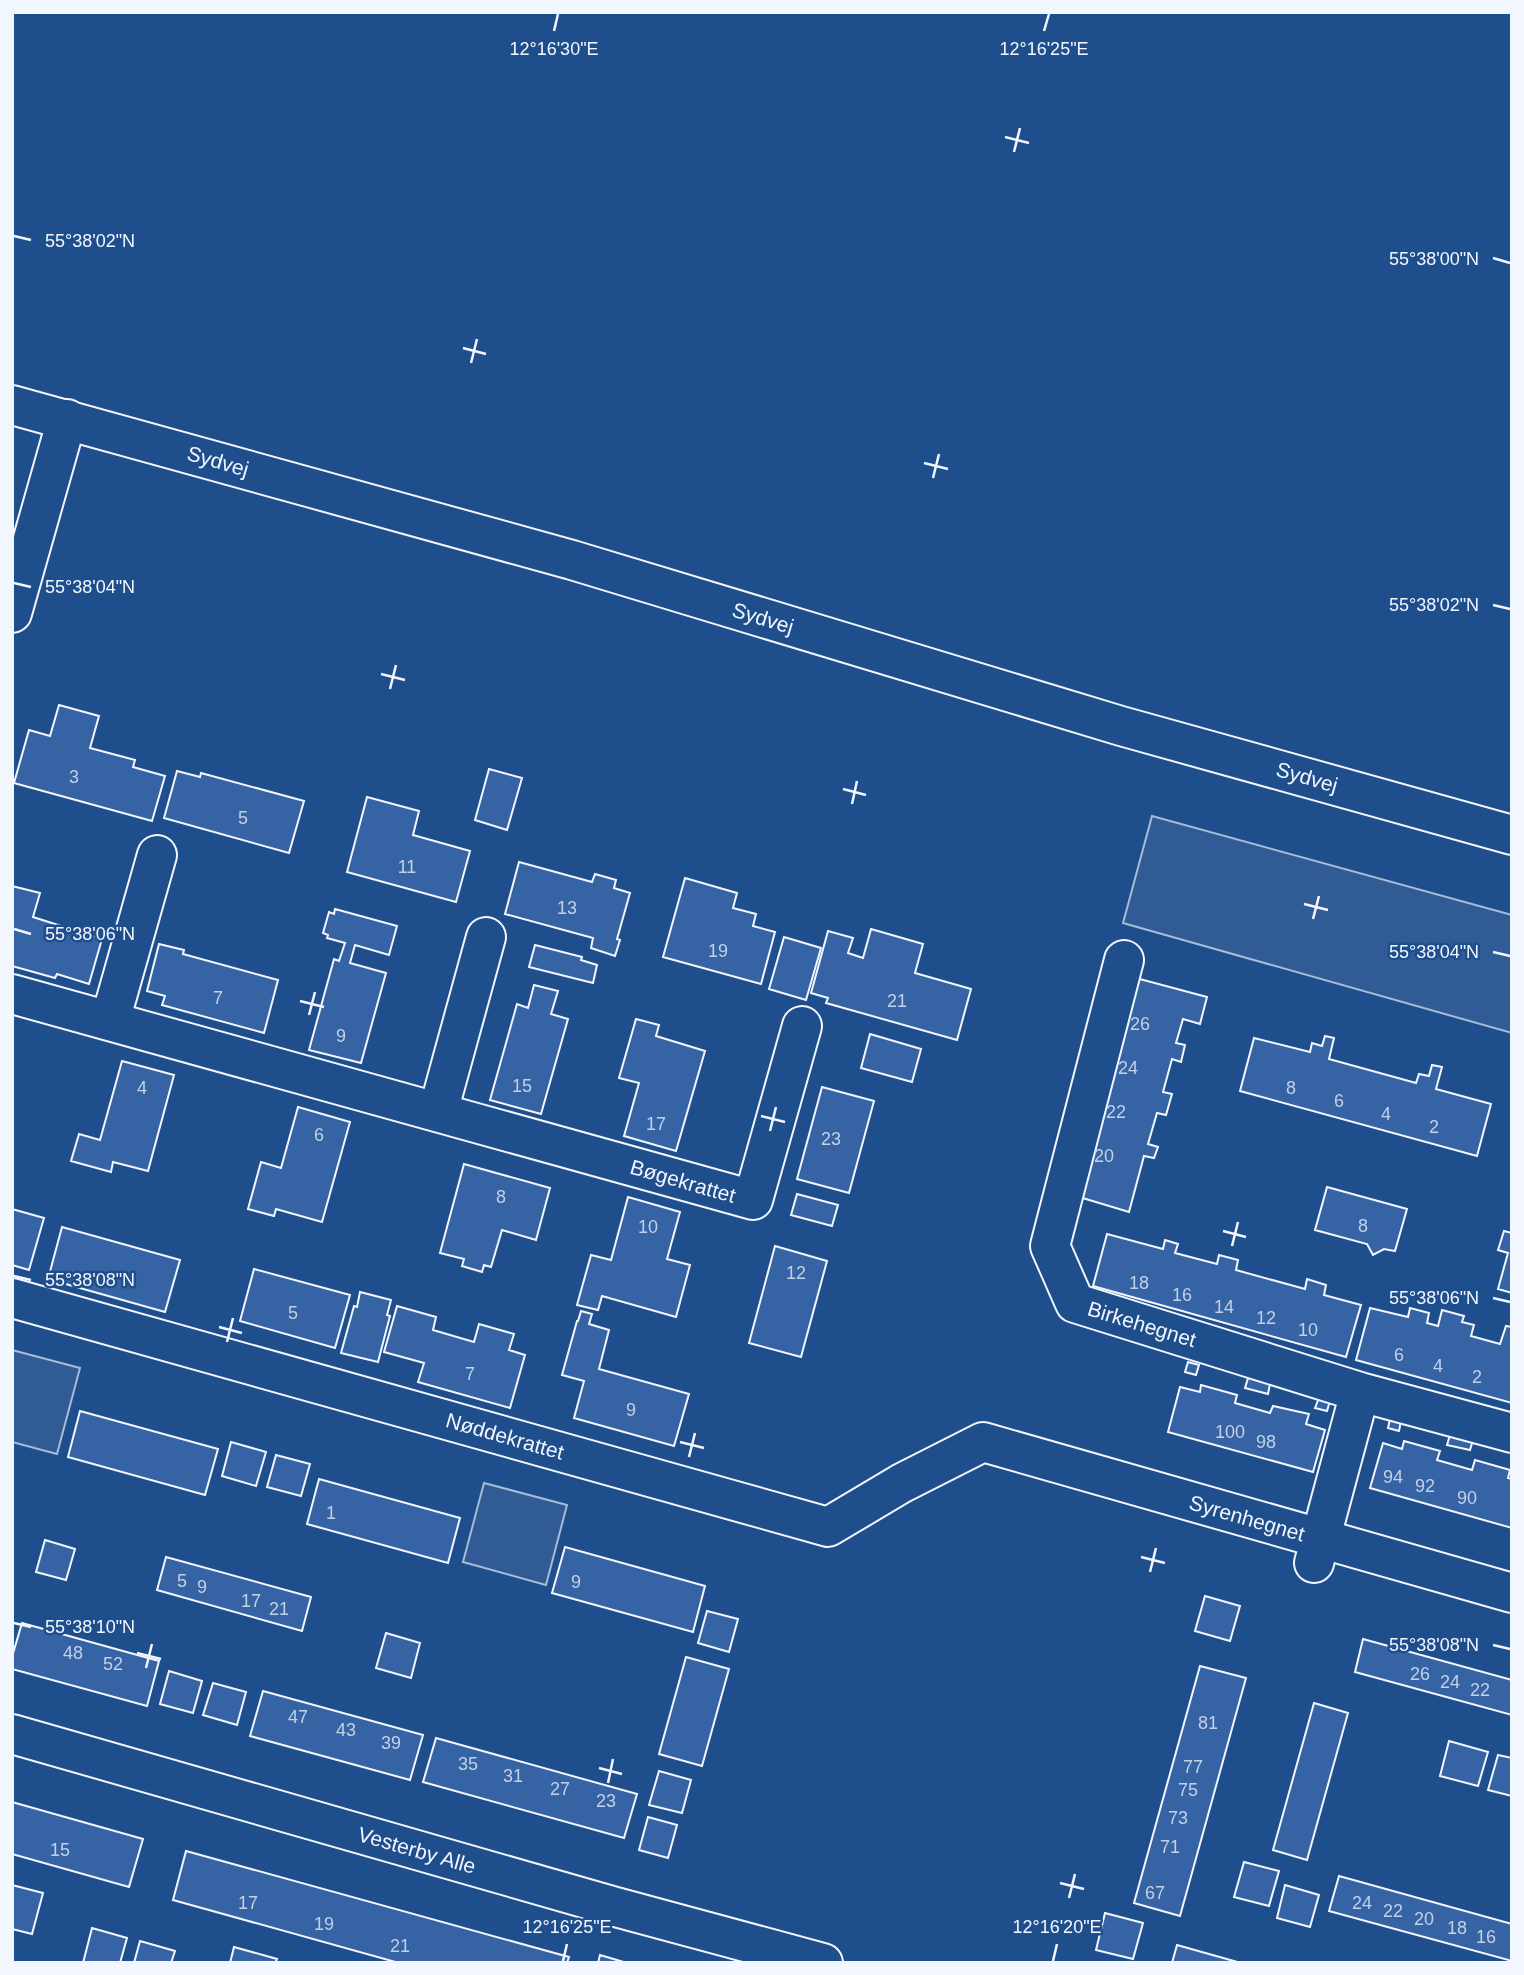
<svg xmlns="http://www.w3.org/2000/svg" width="1524" height="1975" viewBox="0 0 1524 1975" font-family="Helvetica,sans-serif">
  <style>
    .built { fill: #305b95; stroke: #a8bbd7; stroke-width: 2 }
    .building { fill: #3563a3; stroke: #f2f6ff; stroke-width: 2 }
    .lines { fill: none; stroke-linecap: round; stroke-linejoin: round }
    .minor-casing { stroke: #f2f6ff; stroke-width: 42 }
    .major-casing { stroke: #f2f6ff; stroke-width: 42 }
    .minor { stroke: #1f4e8c; stroke-width: 38 }
    .major { stroke: #1f4e8c; stroke-width: 38 }
    .ticks { fill: none; stroke: #f2f6ff; stroke-width: 2.5 }
    .labels { text-anchor: middle; dominant-baseline: central; stroke-width: 5; stroke-linejoin: round; paint-order: stroke }
    .number-label { font-size: 18px; fill: #c3d1e8 }
    .street-label { font-size: 21px; fill: #f2f6ff; stroke: #1f4e8c }
    .ticks-label { font-size: 18px; text-anchor: middle; fill: #f2f6ff; stroke: #1f4e8c; stroke-width: 5; stroke-linejoin: round; paint-order: stroke }
  </style>
  <rect width="100%" height="100%" fill="#1f4e8c"/>
  <path class="built" d="M1152,816L1512,915V1033L1123,923Z
    M12,1350L80,1368L57,1454L12,1442Z
    M484,1483L567,1505L546,1585L463,1562Z"/>
  <path class="building" d="M59,705L99,716L90,748L135,760L133,767L165,776L152,821L14,783L29,730L50,736Z
    M489,769L522,778L507,830L475,820Z
    M177,771L200,777L201,773L304,801L289,853L164,818Z
    M367,797L419,811L413,835L470,851L456,902L347,872Z
    M519,862L592,882L595,874L616,880L614,888L630,893L617,939L620,940L615,956L591,948L593,938L505,914Z
    M685,878L737,893L733,908L756,914L753,926L775,932L761,984L663,957Z
    M12,886L40,893L33,917L102,939L89,984L57,974L55,978L12,966Z
    M335,909L397,926L389,955L355,945L350,963L386,973L361,1063L309,1050L334,959L339,961L345,943L327,938L328,935L323,933L329,912L334,914Z
    M871,929L923,944L915,973L971,989L957,1040L826,1003L828,998L811,993L828,931L853,938L848,953L863,958Z
    M784,937L821,948L806,1000L769,989Z
    M159,944L184,950L183,954L278,980L264,1033L162,1005L165,996L147,991Z
    M535,945L582,957L581,960L597,965L593,983L529,967Z
    M1136,978L1207,997L1200,1024L1183,1019L1176,1043L1185,1045L1181,1062L1172,1059L1163,1092L1172,1094L1166,1115L1157,1113L1148,1144L1158,1147L1154,1158L1144,1156L1129,1212L1076,1196Z
    M534,985L558,991L551,1014L568,1019L541,1114L490,1100L517,1004L528,1008Z
    M636,1019L659,1025L656,1036L705,1051L676,1151L624,1136L639,1083L619,1078Z
    M870,1034L921,1049L912,1082L861,1068Z
    M1325,1036L1334,1038L1329,1059L1416,1083L1419,1074L1429,1076L1432,1065L1442,1067L1436,1089L1491,1104L1477,1156L1240,1091L1254,1038L1310,1052L1312,1043L1322,1046Z
    M122,1061L174,1075L148,1171L113,1162L111,1172L71,1161L79,1134L100,1140Z
    M822,1087L874,1101L849,1193L797,1179Z
    M298,1107L350,1122L322,1222L276,1209L274,1216L248,1209L261,1162L281,1168Z
    M464,1164L550,1188L536,1240L502,1230L491,1267L484,1265L482,1272L462,1266L464,1259L440,1253Z
    M1327,1187L1407,1209L1395,1251L1384,1249L1373,1255L1367,1244L1315,1230Z
    M797,1194L838,1205L832,1226L791,1215Z
    M628,1197L680,1212L667,1259L690,1265L676,1317L602,1296L598,1310L577,1305L591,1255L611,1260Z
    M12,1209L44,1218L29,1270L12,1265Z
    M62,1227L180,1260L165,1312L48,1279Z
    M1504,1231L1512,1233V1293L1498,1289L1508,1253L1498,1250Z
    M1107,1234L1163,1249L1165,1240L1178,1244L1175,1253L1217,1264L1219,1255L1238,1260L1236,1270L1305,1289L1307,1279L1326,1285L1324,1295L1361,1305L1346,1357L1093,1286Z
    M775,1246L827,1261L801,1357L749,1343Z
    M254,1269L350,1295L335,1348L240,1321Z
    M360,1292L391,1300L387,1315L390,1316L378,1362L341,1353L354,1306L357,1307Z
    M397,1306L436,1317L433,1330L474,1342L479,1324L514,1334L509,1350L525,1355L510,1408L418,1382L424,1363L384,1352Z
    M1370,1308L1408,1317L1410,1308L1429,1313L1427,1323L1438,1326L1442,1310L1464,1316L1462,1322L1474,1325L1471,1336L1500,1344L1506,1326L1512,1327V1403L1356,1360Z
    M581,1311L592,1314L589,1324L609,1330L599,1369L689,1394L674,1446L574,1418L584,1381L562,1375L577,1321H578Z
    M1188,1362L1199,1365L1196,1375L1185,1372Z
    M1248,1378L1270,1384L1268,1394L1245,1388Z
    M1201,1385L1237,1395L1235,1403L1270,1413L1273,1406L1309,1414L1306,1424L1325,1430L1313,1472L1168,1432L1180,1387L1200,1392Z
    M1319,1398L1330,1401L1327,1411L1315,1408Z
    M80,1411L218,1449L205,1495L68,1457Z
    M1390,1419L1401,1421L1399,1431L1388,1428Z
    M1450,1435L1473,1440L1470,1450L1447,1445Z
    M1404,1441L1440,1451L1437,1460L1472,1470L1475,1460L1510,1470L1508,1478L1512,1479V1528L1370,1488L1383,1443L1402,1449Z
    M231,1442L266,1452L256,1486L222,1476Z
    M276,1455L310,1464L301,1496L267,1487Z
    M319,1479L460,1518L448,1563L307,1524Z
    M45,1540L75,1549L66,1580L36,1572Z
    M565,1547L705,1586L693,1632L552,1593Z
    M166,1557L311,1597L302,1631L157,1590Z
    M1205,1596L1240,1606L1230,1641L1195,1631Z
    M707,1611L738,1619L729,1652L698,1643Z
    M22,1623L159,1661L147,1706L12,1669V1657Z
    M386,1633L420,1643L411,1678L376,1668Z
    M1363,1639L1512,1680V1715L1355,1672Z
    M686,1657L729,1669L702,1766L659,1754Z
    M1200,1666L1246,1678L1180,1916L1134,1903Z
    M169,1671L202,1681L193,1713L160,1704Z
    M213,1683L246,1692L237,1725L203,1715Z
    M263,1691L423,1735L410,1780L250,1736Z
    M1314,1703L1348,1713L1307,1860L1273,1850Z
    M436,1738L637,1794L624,1838L423,1782Z
    M1449,1741L1488,1752L1478,1786L1440,1776Z
    M1498,1755L1512,1758V1796L1488,1790Z
    M659,1771L691,1780L682,1813L649,1805Z
    M12,1802L143,1839L129,1887L12,1854Z
    M648,1817L677,1825L668,1858L639,1850Z
    M186,1851L569,1957L567,1963H399L173,1900Z
    M1244,1862L1279,1871L1269,1906L1234,1897Z
    M1339,1876L1512,1924V1961L1329,1911Z
    M12,1885L43,1893L32,1934L12,1929Z
    M1285,1885L1319,1895L1310,1927L1277,1918Z
    M1105,1913L1143,1923L1133,1959L1096,1950Z
    M92,1928L127,1938L120,1963H83Z
    M140,1941L175,1951L171,1963H134Z
    M1177,1945L1241,1963H1172Z
    M234,1947L277,1959L275,1963H230Z
    M600,1955L627,1963H598Z"/>
  <g class="lines">
    <defs>
      <path id="minor" d="M12,613L67,419
        M1124,960L1050,1246L1075,1303L1360,1392L1512,1433
        M12,994L753,1200L802,1026
        M110,1021L157,855
        M438,1112L486,937
        M12,1298L828,1527L902,1483L983,1442L1512,1593
        M1314,1563L1360,1392
        M12,1734L612,1906L823,1963"/>
      <path id="major" d="M12,405L572,560L1121,726L1512,835"/>
    </defs>
    <use href="#minor" class="minor-casing"/>
    <use href="#major" class="major-casing"/>
    <use href="#minor" class="minor"/>
    <use href="#major" class="major"/>
  </g>
  <path class="ticks" d="M554,31L558,14M1044,31L1049,14M1005,137L1029,143M1014,152L1020,128M14,236L31,240M1493,258L1510,263M463,348L486,354M471,363L477,339M924,463L948,469M933,478L939,454M14,583L31,587M1493,605L1510,609M381,674L405,680M390,689L396,665M843,789L866,795M852,804L857,781M1304,904L1328,910M1313,919L1319,896M14,929L31,934M1493,952L1510,956M300,1001L324,1007M309,1015L315,992M761,1116L785,1122M770,1131L776,1107M1223,1231L1246,1237M1232,1246L1238,1222M14,1276L31,1280M1493,1298L1510,1302M219,1327L242,1333M227,1342L233,1318M680,1442L704,1448M689,1457L695,1433M1141,1557L1165,1563M1150,1572L1156,1548M14,1623L31,1627M1493,1645L1510,1649M137,1653L161,1659M146,1668L152,1644M599,1768L622,1774M608,1783L613,1759M1060,1883L1084,1889M1069,1898L1075,1874M563,1961L567,1944M1053,1961L1057,1944"/>
  <g class="labels">
    <g class="number-label">
      <text x="74" y="777">3</text>
      <text x="243" y="818">5</text>
      <text x="407" y="867">11</text>
      <text x="567" y="908">13</text>
      <text x="718" y="951">19</text>
      <text x="218" y="998">7</text>
      <text x="897" y="1001">21</text>
      <text x="1140" y="1024">26</text>
      <text x="341" y="1036">9</text>
      <text x="1128" y="1068">24</text>
      <text x="522" y="1086">15</text>
      <text x="142" y="1088">4</text>
      <text x="1291" y="1088">8</text>
      <text x="1339" y="1101">6</text>
      <text x="1116" y="1112">22</text>
      <text x="1386" y="1114">4</text>
      <text x="656" y="1124">17</text>
      <text x="1434" y="1127">2</text>
      <text x="319" y="1135">6</text>
      <text x="831" y="1139">23</text>
      <text x="1104" y="1156">20</text>
      <text x="501" y="1197">8</text>
      <text x="1363" y="1226">8</text>
      <text x="648" y="1227">10</text>
      <text x="796" y="1273">12</text>
      <text x="1139" y="1283">18</text>
      <text x="1182" y="1295">16</text>
      <text x="1224" y="1307">14</text>
      <text x="293" y="1313">5</text>
      <text x="1266" y="1318">12</text>
      <text x="1308" y="1330">10</text>
      <text x="1399" y="1355">6</text>
      <text x="1438" y="1366">4</text>
      <text x="470" y="1374">7</text>
      <text x="1477" y="1377">2</text>
      <text x="631" y="1410">9</text>
      <text x="1230" y="1432">100</text>
      <text x="1266" y="1442">98</text>
      <text x="1393" y="1477">94</text>
      <text x="1425" y="1486">92</text>
      <text x="1467" y="1498">90</text>
      <text x="331" y="1513">1</text>
      <text x="182" y="1581">5</text>
      <text x="576" y="1582">9</text>
      <text x="202" y="1587">9</text>
      <text x="251" y="1601">17</text>
      <text x="279" y="1609">21</text>
      <text x="73" y="1653">48</text>
      <text x="113" y="1664">52</text>
      <text x="1420" y="1674">26</text>
      <text x="1450" y="1682">24</text>
      <text x="1480" y="1690">22</text>
      <text x="298" y="1717">47</text>
      <text x="1208" y="1723">81</text>
      <text x="346" y="1730">43</text>
      <text x="391" y="1743">39</text>
      <text x="468" y="1764">35</text>
      <text x="1193" y="1767">77</text>
      <text x="513" y="1776">31</text>
      <text x="560" y="1789">27</text>
      <text x="1188" y="1790">75</text>
      <text x="606" y="1801">23</text>
      <text x="1178" y="1818">73</text>
      <text x="1170" y="1847">71</text>
      <text x="60" y="1850">15</text>
      <text x="1155" y="1893">67</text>
      <text x="248" y="1903">17</text>
      <text x="1362" y="1903">24</text>
      <text x="1393" y="1911">22</text>
      <text x="1424" y="1919">20</text>
      <text x="324" y="1924">19</text>
      <text x="1457" y="1928">18</text>
      <text x="1486" y="1937">16</text>
      <text x="400" y="1946">21</text>
    </g>
    <g class="street-label">
      <text transform="translate(218 461) rotate(16)">Sydvej</text>
      <text transform="translate(763 618) rotate(17)">Sydvej</text>
      <text transform="translate(1307 777) rotate(16)">Sydvej</text>
      <text transform="translate(683 1181) rotate(16)">Bøgekrattet</text>
      <text transform="translate(1142 1324) rotate(17)">Birkehegnet</text>
      <text transform="translate(505 1436) rotate(16)">Nøddekrattet</text>
      <text transform="translate(1247 1518) rotate(16)">Syrenhegnet</text>
      <text transform="translate(417 1850) rotate(16)">Vesterby Alle</text>
    </g>
  </g>
  <g class="ticks-label">
    <text x="554" y="55">12°16'30"E</text>
    <text x="1044" y="55">12°16'25"E</text>
    <text x="90" y="247">55°38'02"N</text>
    <text x="1434" y="265">55°38'00"N</text>
    <text x="90" y="593">55°38'04"N</text>
    <text x="1434" y="611">55°38'02"N</text>
    <text x="90" y="940">55°38'06"N</text>
    <text x="1434" y="958">55°38'04"N</text>
    <text x="90" y="1286">55°38'08"N</text>
    <text x="1434" y="1304">55°38'06"N</text>
    <text x="90" y="1633">55°38'10"N</text>
    <text x="1434" y="1651">55°38'08"N</text>
    <text x="567" y="1933">12°16'25"E</text>
    <text x="1057" y="1933">12°16'20"E</text>
  </g>
  <rect width="1524" height="1975" fill="none" stroke="#f2f6ff" stroke-width="28"/>
</svg>
